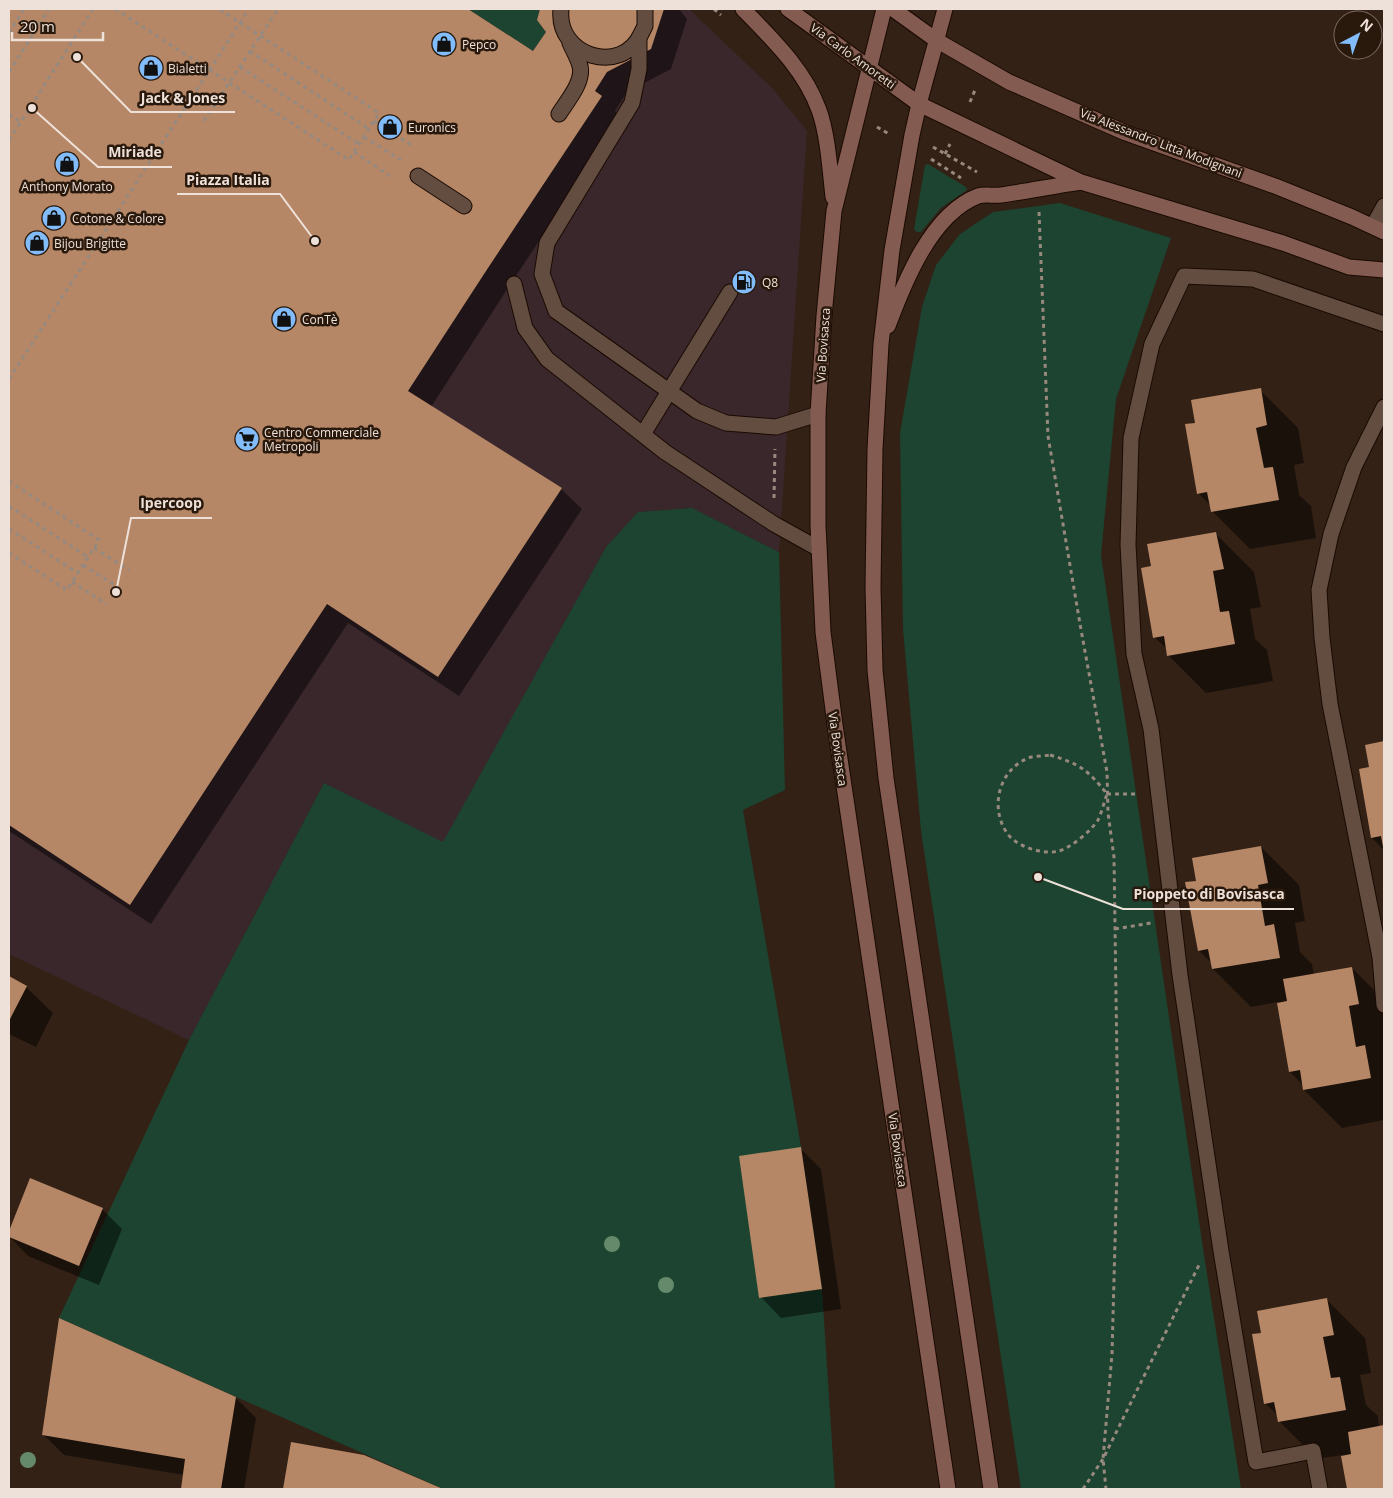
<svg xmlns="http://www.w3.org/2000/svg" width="1393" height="1498" viewBox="0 0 1393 1498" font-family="'Open Sans',sans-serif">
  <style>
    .commercial { fill: #3a272c }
    .green { fill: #1c4430 }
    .shadow { fill: #0007 }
    .building { fill: #b58766 }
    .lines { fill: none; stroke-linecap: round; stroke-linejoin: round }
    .lane-casing { stroke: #1a0a02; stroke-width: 17 }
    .street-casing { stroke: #1a0a02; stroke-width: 17 }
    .secondary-casing { stroke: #1a0a02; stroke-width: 17 }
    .path { stroke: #98897f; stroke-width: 3; stroke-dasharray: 4 4; stroke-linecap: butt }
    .lane { stroke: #624d40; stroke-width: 15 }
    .street { stroke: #624d40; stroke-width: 15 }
    .secondary { stroke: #835b51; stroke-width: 15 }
    .tree { fill: #64896b }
    .labels { text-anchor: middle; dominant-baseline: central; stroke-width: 5; stroke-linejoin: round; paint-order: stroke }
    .poi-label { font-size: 12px; fill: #eee1d9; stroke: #29180c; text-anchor: start }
    .street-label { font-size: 12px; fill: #eee1d9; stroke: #29180c }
    .leader { fill: none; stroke: #eee1d9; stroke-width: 2 }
    .callout-dot { fill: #eee1d9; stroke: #29180c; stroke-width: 2 }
    .callout-label { font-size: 14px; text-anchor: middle; font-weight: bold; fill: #eee1d9; stroke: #29180c; stroke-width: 5; stroke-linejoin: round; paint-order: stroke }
  </style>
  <rect width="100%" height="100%" fill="#332115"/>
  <path class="commercial" d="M9,9H468L533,51L540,9H689L772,88L807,131L779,552L692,508L638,512L606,547L443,843L324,783L189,1040L9,954Z"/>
  <path class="green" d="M468,9H540L537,20L546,32L533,51Z
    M928,164L966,187L967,190L941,208L921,232H917L914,229L925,165Z
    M1060,203L1171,238L1116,399L1101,555L1204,1255L1241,1489H1021L921,831L903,629L900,433L922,307L936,265L960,234L993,212Z
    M692,508L779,552L785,790L743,810L801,1147L822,1289L835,1489H443L59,1318L189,1040L324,783L443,842L606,547L638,512Z"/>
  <path class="shadow" d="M9,9H465L533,53L547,32L539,20L541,9H679L687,19L671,69L627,92L615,111L621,117L506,291L431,407L561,489L582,509L459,696L348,623L151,924L9,831Z
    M1260,390L1298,428L1304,463L1294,465L1299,495L1311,506L1316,538L1250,549L1212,511L1211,506L1198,493L1196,424Z
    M1216,534L1254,572L1261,607L1250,609L1255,639L1267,650L1273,681L1206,693L1168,655V650L1154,637L1153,567Z
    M1384,743V850L1372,838L1370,768L1366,746Z
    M1261,847L1299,885L1305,921L1295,923L1300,952L1312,964L1314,975L1352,968L1384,1000V1120L1342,1128L1304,1090L1303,1085L1290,1072L1278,1002L1251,1007L1213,969L1212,963L1199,951L1197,882Z
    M9,978L26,987L53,1013L36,1047L9,1034Z
    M800,1148L821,1169L841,1309L781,1318L761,1297Z
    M31,1180L102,1209L122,1229L99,1285L28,1256L9,1236Z
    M1327,1300L1365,1338L1371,1373L1360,1375L1366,1405L1378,1416L1379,1427H1384V1489H1349L1342,1455L1317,1459L1279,1421L1278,1416L1265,1403L1263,1334Z
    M236,1398L256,1418L244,1489H182L184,1475L64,1455L44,1435Z
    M292,1443L364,1457L440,1489H284Z"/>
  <path class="building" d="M9,9H468L533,51L546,32L537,20L540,9H664L651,49L607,72L595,91L602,96L486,271L408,391L562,488L438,677L327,604L130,905L9,825Z
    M1261,388L1267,425L1256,428L1264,468L1273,467L1279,500L1211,512L1207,492L1197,494L1185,424L1195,423L1191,400Z
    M1216,532L1224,569L1213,571L1220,612L1229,611L1235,644L1167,656L1164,636L1153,638L1141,568L1151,566L1147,544Z
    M1384,741V847H1383L1381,836L1371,838L1359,769L1369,767L1365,745Z
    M1261,846L1268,883L1258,885L1265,926L1274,924L1280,958L1212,969L1208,949L1198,951L1185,882L1196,881L1192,858Z
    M1352,967L1359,1004L1349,1006L1356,1047L1365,1045L1371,1078L1303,1090L1300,1070L1289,1072L1277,1003L1287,1001L1283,979Z
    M9,976L27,986L9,1021Z
    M801,1147L822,1289L759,1298L739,1156Z
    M30,1178L103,1208L79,1266L9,1237V1231Z
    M1327,1298L1334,1335L1323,1337L1331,1378L1340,1377L1346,1410L1278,1422L1274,1402L1264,1404L1252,1334L1261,1333L1257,1311Z
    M59,1318L236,1397L221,1489H181L185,1459L42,1435Z
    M1384,1425V1489H1347L1341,1456L1351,1454L1348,1432Z
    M291,1442L364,1455L443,1489H283Z"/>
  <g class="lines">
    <defs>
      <path id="lane" d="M561,9C556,57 622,76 641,34
        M645,9V26L639,38V69L632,103L547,243L542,274L556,311L697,411L726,423L776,427L818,414
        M559,114C567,101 584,82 580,66C578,58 573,50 570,43
        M418,176L464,206
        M1373,226L1384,206
        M514,284L525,328L547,359L665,452L774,524L819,549
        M643,434L730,292"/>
      <path id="street" d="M1384,407L1354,467L1331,534L1319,590L1322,638L1330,704L1380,957L1384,1005
        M1320,1489L1313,1451L1256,1462L1221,1251L1180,975L1151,729L1134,654L1128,545L1131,438L1152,344L1184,276L1253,279L1384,324"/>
      <path id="secondary" d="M743,9C772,39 804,69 819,110C828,135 830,171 833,197
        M788,9L919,104L1081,182L1283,243L1349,267L1384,270
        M884,9L834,211L824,316L818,414V525L823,632L835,725L948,1489
        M893,9L936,40L1009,82L1126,133L1275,186L1352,217L1384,232
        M945,9L919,104L912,135L892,250L881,344L875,449L873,587L875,670L886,778L991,1489
        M888,326C904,283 931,214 978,196C985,194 994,196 1001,195C1028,191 1054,186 1081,182"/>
    </defs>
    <use href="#lane" class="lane-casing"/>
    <use href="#street" class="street-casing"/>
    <use href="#secondary" class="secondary-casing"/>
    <path class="path" d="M115,9L349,160L379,113L219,9
      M714,9L721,15
      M9,33L24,9
      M250,51L369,129
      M240,67L359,144
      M9,72L49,9
      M970,102L975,90
      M9,114L20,122
      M204,121L278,9
      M374,121L411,145
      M877,127L889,134
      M364,137L401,160
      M9,140L93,9
      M933,147L977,172
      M354,152L390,176
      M945,154L950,144
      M931,159L961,178
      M1039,212L1048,436L1080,624L1107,772L1108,813L1114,857L1118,1131L1112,1354L1103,1459L1106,1489
      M9,379L249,9
      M9,481L99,540L67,590L9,553
      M774,498L775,449
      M9,506L88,557
      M9,529L78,573
      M94,548L129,570
      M83,565L118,587
      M72,582L107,604
      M1050,755C1080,764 1088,770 1107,794C1104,802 1102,812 1098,820C1091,831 1072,847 1059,851C1044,855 1016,847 1007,833C989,807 999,768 1031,757C1036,756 1044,756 1050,755Z
      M1107,794H1137
      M1115,929L1151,923
      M1083,1489L1103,1459L1199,1265"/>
    <use href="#lane" class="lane"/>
    <use href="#street" class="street"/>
    <use href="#secondary" class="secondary"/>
  </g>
  <g class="tree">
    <circle cx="612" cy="1244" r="8"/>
    <circle cx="666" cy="1285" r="8"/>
    <circle cx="28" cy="1460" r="8"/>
  </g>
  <defs>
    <symbol id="shop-disc" viewBox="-11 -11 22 22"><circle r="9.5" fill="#82bcfa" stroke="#29180c"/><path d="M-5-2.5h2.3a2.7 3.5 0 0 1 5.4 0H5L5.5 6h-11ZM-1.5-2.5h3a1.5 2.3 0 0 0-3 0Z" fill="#111"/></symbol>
    <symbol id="fuel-disc" viewBox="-11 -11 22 22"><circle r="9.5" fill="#82bcfa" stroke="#29180c"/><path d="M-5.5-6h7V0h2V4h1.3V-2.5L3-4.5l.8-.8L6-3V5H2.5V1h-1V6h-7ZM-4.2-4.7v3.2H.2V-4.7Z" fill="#111"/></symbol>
    <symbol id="supermarket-disc" viewBox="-11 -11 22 22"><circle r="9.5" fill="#82bcfa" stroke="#29180c"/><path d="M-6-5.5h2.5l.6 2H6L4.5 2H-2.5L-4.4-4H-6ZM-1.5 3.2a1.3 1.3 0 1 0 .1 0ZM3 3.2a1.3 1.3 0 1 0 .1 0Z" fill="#111"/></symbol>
  </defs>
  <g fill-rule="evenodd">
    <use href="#shop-disc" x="430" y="30" width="28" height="28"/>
    <use href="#shop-disc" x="137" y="54" width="28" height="28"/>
    <use href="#shop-disc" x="376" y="113" width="28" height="28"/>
    <use href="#shop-disc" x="53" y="150" width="28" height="28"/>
    <use href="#shop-disc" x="40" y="204" width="28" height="28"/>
    <use href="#shop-disc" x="23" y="229" width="28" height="28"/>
    <use href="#fuel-disc" x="730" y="268" width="28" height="28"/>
    <use href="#shop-disc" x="270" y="305" width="28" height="28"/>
    <use href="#supermarket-disc" x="233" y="425" width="28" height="28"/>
  </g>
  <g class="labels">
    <g class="poi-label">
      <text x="462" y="44">Pepco</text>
      <text x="168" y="68">Bialetti</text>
      <text x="408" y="127">Euronics</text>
      <text x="67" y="186" text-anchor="middle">Anthony Morato</text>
      <text x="72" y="218">Cotone &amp; Colore</text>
      <text x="54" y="243">Bijou Brigitte</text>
      <text x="762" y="282">Q8</text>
      <text x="302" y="319">ConTè</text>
      <text x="264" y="432">Centro Commerciale<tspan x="264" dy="14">Metropoli</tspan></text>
    </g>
    <g class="street-label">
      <text transform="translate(853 56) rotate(36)">Via Carlo Amoretti</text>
      <text transform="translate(1161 143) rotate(21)">Via Alessandro Litta Modignani</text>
      <text transform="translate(823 345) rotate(-86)">Via Bovisasca</text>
      <text transform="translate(838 749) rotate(82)">Via Bovisasca</text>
      <text transform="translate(898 1150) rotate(82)">Via Bovisasca</text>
    </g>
  </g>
  <path class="leader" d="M77 57L131 112H235M32 108L98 167H172M315 241L280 194H177M116 592L131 518H212M1038 877L1123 909H1294"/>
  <g class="callout-dot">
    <circle cx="77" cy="57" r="5"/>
    <circle cx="32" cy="108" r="5"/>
    <circle cx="315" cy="241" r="5"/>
    <circle cx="116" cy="592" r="5"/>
    <circle cx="1038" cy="877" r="5"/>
  </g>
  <g class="callout-label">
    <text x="183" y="103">Jack &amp; Jones</text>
    <text x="135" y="157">Miriade</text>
    <text x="228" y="185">Piazza Italia</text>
    <text x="171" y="508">Ipercoop</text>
    <text x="1209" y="899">Pioppeto di Bovisasca</text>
  </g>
  <rect width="1393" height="1498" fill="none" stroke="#eee1d9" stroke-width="20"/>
  <g transform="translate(1358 35) rotate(41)"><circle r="24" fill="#29180c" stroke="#78685e"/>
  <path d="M0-4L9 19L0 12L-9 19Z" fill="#82bcfa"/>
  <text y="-8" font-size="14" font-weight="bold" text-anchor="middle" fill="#eee1d9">N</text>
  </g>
  <path d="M12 32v8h91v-8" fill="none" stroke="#eee1d9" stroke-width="2.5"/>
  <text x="20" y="32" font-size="15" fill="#eee1d9" stroke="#29180c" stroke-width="4" paint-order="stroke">20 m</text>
</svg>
